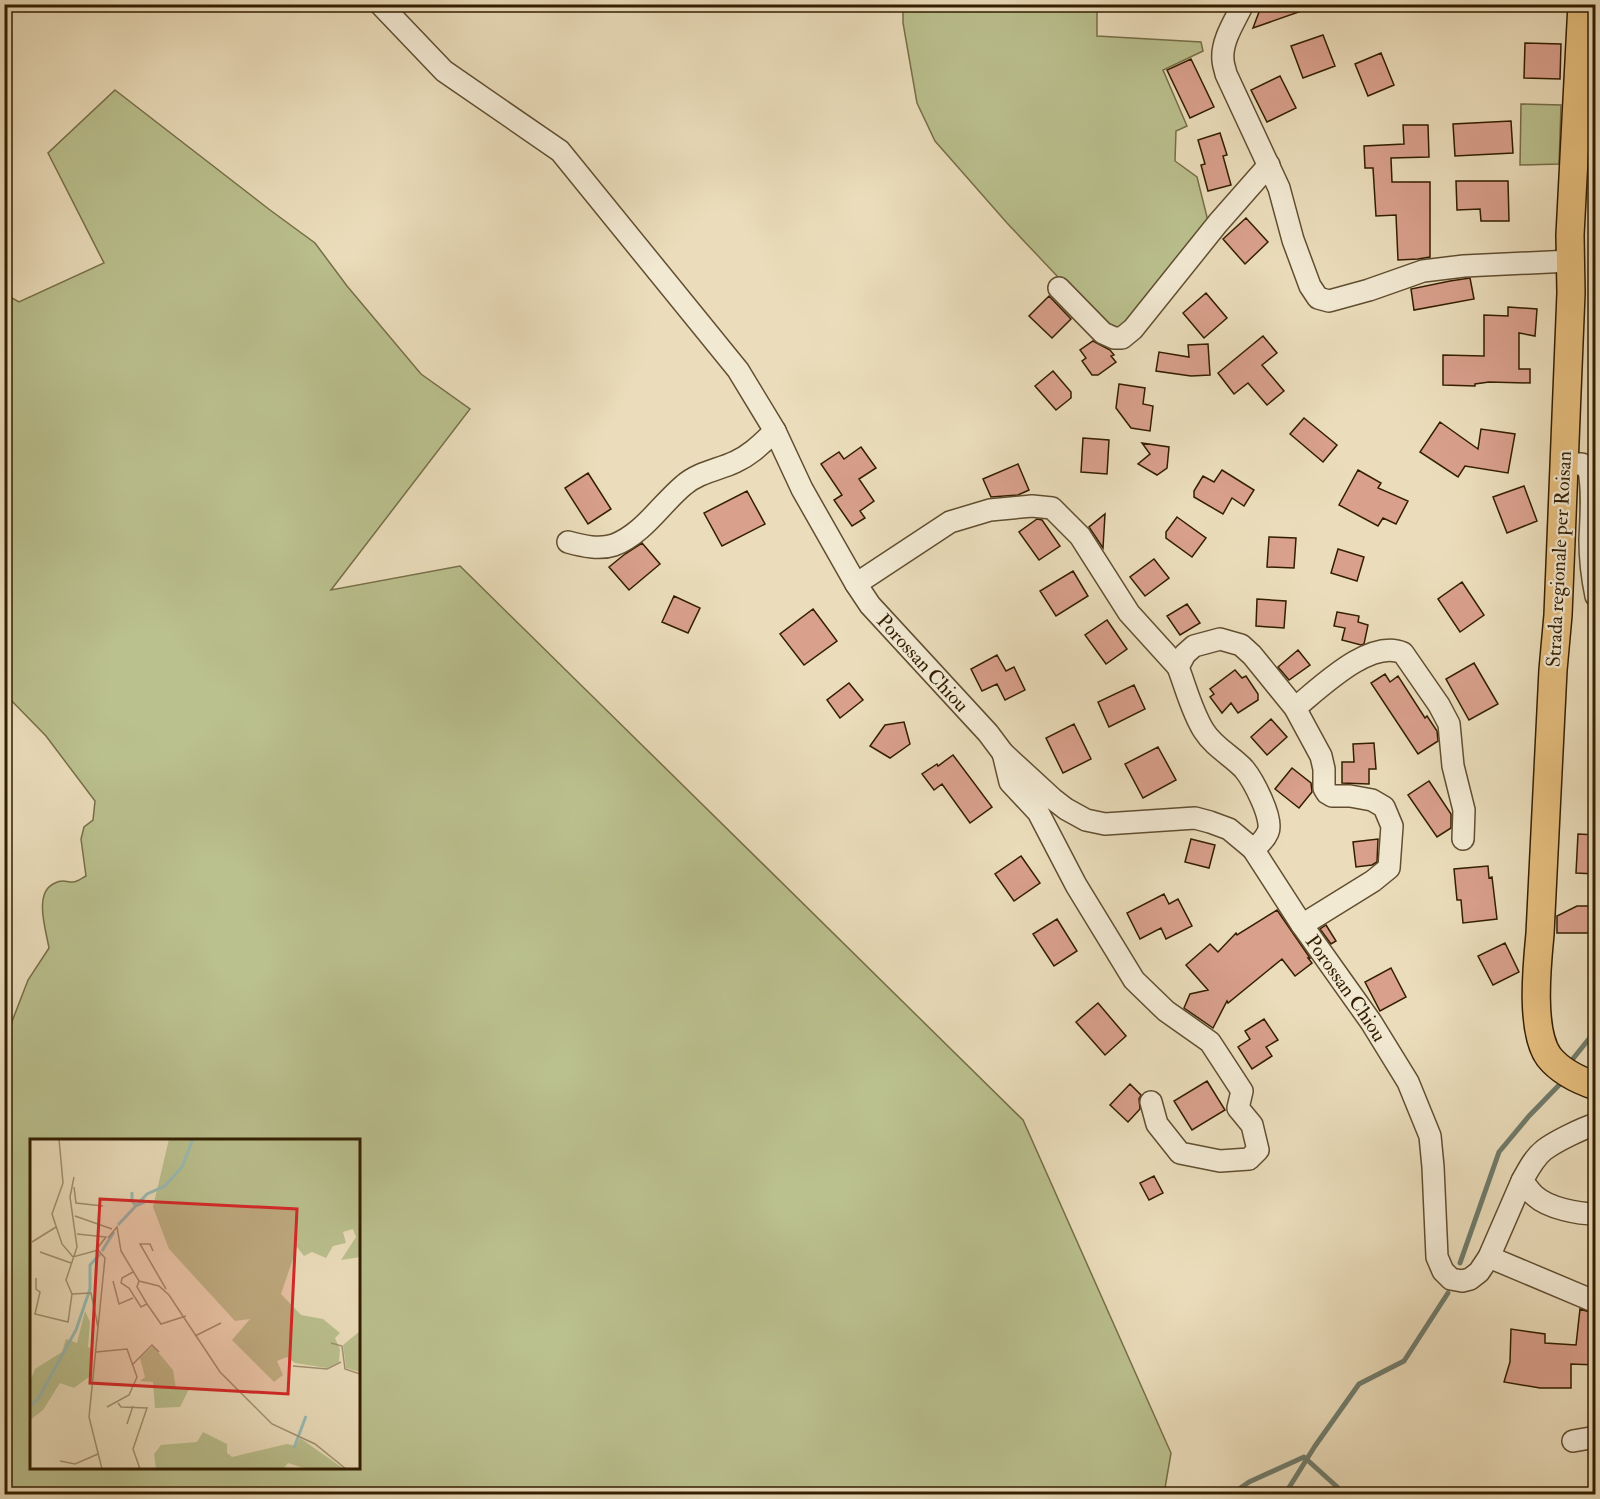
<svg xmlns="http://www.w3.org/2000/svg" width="1600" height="1499" viewBox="0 0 1600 1499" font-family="'IM FELL Double Pica',serif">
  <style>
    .green { fill: #bac08e; stroke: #766f48; stroke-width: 1.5; fill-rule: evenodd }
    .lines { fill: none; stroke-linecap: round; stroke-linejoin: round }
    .stream { stroke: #707c6c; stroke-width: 5 }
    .building { fill: #d9a08c; stroke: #331e01; stroke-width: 1.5 }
    .minor-casing { stroke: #614e30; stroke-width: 24 }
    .major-casing { stroke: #331e01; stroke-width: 30 }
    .minor { stroke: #f2e9d3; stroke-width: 21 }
    .major { stroke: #e6be7e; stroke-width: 27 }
    .labels { text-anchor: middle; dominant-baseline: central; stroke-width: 4.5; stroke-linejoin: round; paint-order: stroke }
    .street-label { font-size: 20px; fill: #331e01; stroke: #f2e9d3 }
    .inset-river { fill: none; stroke: #99bbb4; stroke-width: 3 }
    .inset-road { fill: none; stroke: #a19171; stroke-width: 1.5 }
    .view { fill: #d62828; fill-opacity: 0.15; stroke: #d62828; stroke-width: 3 }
    .inset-edge { fill: none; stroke: #331e01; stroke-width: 3 }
  </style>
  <rect width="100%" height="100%" fill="#ebddbb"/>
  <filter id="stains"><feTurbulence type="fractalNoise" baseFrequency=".00333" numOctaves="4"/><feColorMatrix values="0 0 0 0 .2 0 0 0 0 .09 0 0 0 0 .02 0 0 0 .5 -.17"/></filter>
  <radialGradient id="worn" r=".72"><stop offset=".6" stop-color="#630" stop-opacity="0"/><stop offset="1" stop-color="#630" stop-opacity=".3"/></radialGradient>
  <path class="green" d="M903,5H1097V36L1201,42L1203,51L1163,70L1187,126L1176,131L1175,161L1197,177L1209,225L1127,326L1107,329L1007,223L935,141L917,103L903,23Z
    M115,90L270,210L315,243L347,286L421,374L470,409L331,590L460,566L1023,1120L1171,1453L1164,1494H5L4,1144L7,1136L4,1131V1086L6,1083L4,1077V1042L6,1037L28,980L49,948C46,930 33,892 55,883C62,879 66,882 73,882C77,882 82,878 86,876L81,839L84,827L93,820L95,801L46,736L5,694V294L19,302L104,263L48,153ZM358,1140V1468H32V1140Z
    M1521,104L1561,105L1559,164L1520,165Z"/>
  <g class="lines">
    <path class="stream" d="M1572,1060L1596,1030
      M1460,1263L1499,1152L1529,1116L1563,1081
      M1239,1489L1249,1482L1304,1457L1345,1494
      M1285,1494L1315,1446L1359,1384L1404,1361L1448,1293"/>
  </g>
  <path class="building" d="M1262,4H1313V7L1253,28Z
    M1323,35L1335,66L1303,78L1291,46Z
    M1525,43L1561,44L1560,79L1524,78Z
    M1381,53L1394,85L1368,96L1355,64Z
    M1191,59L1214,107L1190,118L1167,70Z
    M1280,76L1296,108L1267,122L1251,90Z
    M1511,121L1513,153L1455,156L1453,124Z
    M1403,125H1428L1429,157L1391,158L1392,182H1430V257L1418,259L1398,260L1396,215L1376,216L1373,168H1365L1364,146L1404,144Z
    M1220,133L1227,155L1223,156L1231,185L1208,191L1201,165L1205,164L1198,140Z
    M1456,181H1508L1509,221H1481L1480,209L1457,210Z
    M1246,218L1268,242L1245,264L1223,239Z
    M1470,278L1474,299L1414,310L1411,289L1450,281Z
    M1206,293L1227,318L1204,338L1183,313Z
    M1049,296L1071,319L1052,338L1029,316Z
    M1508,307L1537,309L1535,336L1519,333V369H1530V383L1489,382L1475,384V386L1443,385V355L1484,356V315L1508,316Z
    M1263,336L1277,353L1262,365L1284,391L1267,405L1248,383L1234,394L1218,373Z
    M1093,341L1110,350L1114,355L1111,356L1116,362L1098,375H1092L1082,361L1086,358L1080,350Z
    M1208,344L1210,375L1191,376L1156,371L1159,352L1189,357L1188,345Z
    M1053,371L1071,392V398L1056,410L1035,386Z
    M1119,384L1145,388L1143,404L1153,406L1150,431L1131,428L1116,408Z
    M1304,418L1337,445L1323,462L1290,434Z
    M1440,422L1478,449L1481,429L1515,434L1508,473L1465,466L1458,477L1420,452Z
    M1083,438L1109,440L1107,474L1081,472Z
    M1142,443L1169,447L1167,468L1157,475L1138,464L1150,454Z
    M861,447L876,468L859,479L874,501L860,511L865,518L852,526L834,500L842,495L821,464L839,452L844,459Z
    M1018,464L1029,490L1018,495L991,497L983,479Z
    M1222,470L1254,490L1244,506L1232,498L1223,514L1194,497V491L1203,476L1214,482Z
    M1358,470L1381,483L1378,488L1408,501L1396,524L1383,518L1378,526L1339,505Z
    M588,473L611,509L588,524L565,488Z
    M1524,486L1537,521L1507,533L1493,497Z
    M747,491L765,524L722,546L704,513Z
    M1105,514L1103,548L1089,527Z
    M1177,517L1206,538L1192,557L1166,538V532Z
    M1037,519L1042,520L1060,546L1039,560L1019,532Z
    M1269,537L1296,538L1294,568L1267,567Z
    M642,543L660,564L629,590L609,567L625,554Z
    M1338,549L1364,557L1357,581L1331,573Z
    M1154,559L1169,578L1145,596L1130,577Z
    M1073,571L1088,596L1056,616L1040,591Z
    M1462,582L1484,615L1460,632L1438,599Z
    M674,596L700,608L688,633L662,622Z
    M1257,599L1286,601L1284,628L1256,626Z
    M1187,604L1200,623L1180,635L1167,616Z
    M813,609L837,641L804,665L780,634Z
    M1337,612L1359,616L1358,622L1368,625L1364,644L1361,645L1342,640L1345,628L1334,626Z
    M1107,620L1127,649L1106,664L1085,635Z
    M1298,650L1310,665L1289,680L1278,667Z
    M997,655L1006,671L1014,667L1025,690L1005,700L997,684L982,691L971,669Z
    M1474,663L1498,704L1469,720L1446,679Z
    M1235,670L1242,678L1246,676L1258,694V700L1238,713L1231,703L1222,713L1210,697L1214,694L1210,689Z
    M1385,674L1390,682L1398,676L1425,718L1427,716L1437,731L1438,741L1418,754L1371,683Z
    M849,683L863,700L840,718L827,700Z
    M1134,685L1145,709L1109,727L1098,702Z
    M1271,719L1287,737L1267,755L1251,737Z
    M904,722L910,744L890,758L870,746L885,725Z
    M1074,724L1091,759L1063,773L1046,738Z
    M1374,743L1376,769H1369V784L1342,783V762H1354L1353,744Z
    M1158,747L1176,780L1143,798L1125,764Z
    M953,755L992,807L970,823L942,784L934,790L922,774L937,764L938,766Z
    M1292,768L1311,783L1312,792L1299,808L1275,789Z
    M1429,781L1451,814V828L1437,837L1408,795Z
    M1578,834L1596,835V874L1576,873Z
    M1191,839L1215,845L1209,868L1185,862Z
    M1378,839L1377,862L1372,865L1356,867L1353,842Z
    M1021,856L1040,883L1014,901L995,874Z
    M1488,866L1489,878L1492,877L1497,919L1463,923L1461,900H1457L1454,869Z
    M1164,894L1169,904L1178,899L1192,926L1166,939L1161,928L1140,939L1127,913Z
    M1577,906H1596V933H1557V916Z
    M1277,910L1310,958H1308L1312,963L1295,976L1282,959L1228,1003L1227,1001L1213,1028L1184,1008L1190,994L1208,990L1186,965L1210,944L1218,952L1236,933L1237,935Z
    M1057,919L1077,951L1054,966L1033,934Z
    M1326,925L1336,941L1331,944L1320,929Z
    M1505,943L1519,972L1493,985L1478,956Z
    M1391,968L1406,997L1380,1011L1365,982Z
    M1098,1003L1126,1036L1105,1055L1076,1022Z
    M1264,1019L1278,1040L1266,1047L1272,1056L1252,1069L1238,1047L1250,1039L1245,1031Z
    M1207,1081L1225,1110L1192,1130L1174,1101Z
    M1130,1084L1141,1095L1139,1099L1140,1109L1128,1122L1110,1105Z
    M1154,1176L1163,1193L1149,1200L1140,1183Z
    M1580,1309L1596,1314V1365L1571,1364V1388H1540L1504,1382L1510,1362L1511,1329L1545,1334V1343L1576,1345Z"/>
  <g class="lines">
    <defs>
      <g id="minor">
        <path id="s1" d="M380,4L444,71L560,151L738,370L775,431L802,489L856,584L870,605L988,733L1003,753L1053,799L1066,809L1086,820L1105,824L1195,818L1210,822L1229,829L1253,849L1302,925L1371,1022L1408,1082L1430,1136L1433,1167L1437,1257L1443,1271L1451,1279L1462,1281L1470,1279L1479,1272L1489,1257L1522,1181"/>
        <path d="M1243,4C1235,21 1221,41 1223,60C1223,64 1225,69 1226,74L1279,188L1293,240L1310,286L1318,298L1329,301L1369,290L1423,271L1464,266L1570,261"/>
        <path d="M1059,288L1103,333L1114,338H1122L1133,329L1218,223L1269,165"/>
        <path d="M1564,464H1582L1589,470C1593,493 1591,517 1590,540C1590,559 1592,577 1596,596"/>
        <path d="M568,542C583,546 599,550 614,545C643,534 661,504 684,485C699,472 718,470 735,462C751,455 762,443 775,431"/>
        <path d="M856,584L950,522L990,510L1032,506L1052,508L1080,536L1129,613L1178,667"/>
        <path d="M1295,708C1320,688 1370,638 1403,653L1439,705L1449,724L1453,766L1464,810L1463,839"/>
        <path d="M1003,753L1010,782L1038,812L1076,885L1134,980L1166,1011L1210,1042L1242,1091L1238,1108L1252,1125L1258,1150L1249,1159L1220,1161L1180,1153L1157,1124L1151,1102"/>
        <path d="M1253,849C1259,845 1265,839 1268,832C1274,819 1253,780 1244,769C1232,756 1214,747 1204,731C1192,712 1186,688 1178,667L1185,654L1194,646L1220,639L1241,645L1252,655L1295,708L1321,756L1324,769V788L1327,793L1332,796H1350L1372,800L1384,807L1392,826L1389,868L1373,881L1302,925"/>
        <path d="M1596,1124C1581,1129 1556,1141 1544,1150C1534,1158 1528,1170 1522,1181C1527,1186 1530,1192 1535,1196C1548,1208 1578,1214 1596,1214"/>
        <path d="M1489,1257L1596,1302"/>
        <path d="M1573,1441L1596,1437"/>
      </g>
      <path id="major" d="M1582,4L1570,235L1571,293L1558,615L1553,670L1540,934C1537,965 1530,1031 1549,1057C1561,1072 1578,1080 1596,1086"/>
    </defs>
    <use href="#minor" class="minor-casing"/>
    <use href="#major" class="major-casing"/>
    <use href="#minor" class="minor"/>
    <use href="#major" class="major"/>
  </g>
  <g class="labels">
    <g class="street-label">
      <text transform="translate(1559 559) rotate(-87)">Strada regionale per Roisan</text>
      <text stroke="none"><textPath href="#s1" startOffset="864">Porossan Chiou</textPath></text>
      <text stroke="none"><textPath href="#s1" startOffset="1436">Porossan Chiou</textPath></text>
    </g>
  </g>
  <g transform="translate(30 1139)">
    <rect width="330" height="330" fill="#ebddbb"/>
    <path d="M139,0H330V118L311,121L326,98L323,90L313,93L316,104L303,107L296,119L282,113L274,117L267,108L251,155L271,176L293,180L310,194L305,199L310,210L309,223L297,229L265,224L257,218L247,222L253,236L244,243L202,201L220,180L205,182L139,110L123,68ZM55,172L60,183L58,208L62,210L60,237L44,249L30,244L13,271L0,281V242L5,230L32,213L36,200L47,204ZM330,192V233L316,229L313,206ZM123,207L143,231L146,250H159L150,268L125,269L123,243L110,242L115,238L110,219ZM173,293L197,305V314L202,318L257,305L266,307L270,299L314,330H277L258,324L253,330H126L124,315L131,306L167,303Z" fill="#bac08e"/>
    <path class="inset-river" d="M102,53V62L106,67L115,63M88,86L117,55L135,47L152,28L163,0M72,112L84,93M0,267L8,260L46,191L60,150V126L70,115M264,309L276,277"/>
    <path class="inset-road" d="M29,0L33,44L22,75L32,105L43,118L68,111L75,119L59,278L72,330M44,38L40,58L47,108L36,141L42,155L61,154L68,188M44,48L46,64L73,67M45,77L82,90M47,95L76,98L66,111M78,99L87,88L91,112L109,142L129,147L139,156L190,233L242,285L285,305L316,330M2,103L26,88M123,112L120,105H110L136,150M10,113L41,124M103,133L92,139L91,144L99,149L111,168L117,165L107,148L109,142M6,139V150L10,153L5,175L38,183L42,155M83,142L89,165L103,159M117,165L131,185L156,177M165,197L191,184M301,204L312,207L315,230L330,235M66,213L97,210L107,238L99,256L77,268M102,226L122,206L129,213M263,227L297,230L311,223M88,264L91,268L117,269L103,310L110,330M97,285L103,267M30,322L45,325L68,315"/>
    <path class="view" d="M70,60L267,70L258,255L60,244Z"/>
    <rect width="330" height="330" class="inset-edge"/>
  </g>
  <rect width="1600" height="1499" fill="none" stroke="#ebddbb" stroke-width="24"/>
  <rect x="6" y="6" width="1588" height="1487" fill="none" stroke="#331e01" stroke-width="3"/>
  <rect x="12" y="12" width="1576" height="1475" fill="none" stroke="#331e01" stroke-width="1.5"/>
  <rect width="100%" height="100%" filter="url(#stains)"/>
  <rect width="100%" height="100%" fill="url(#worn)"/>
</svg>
